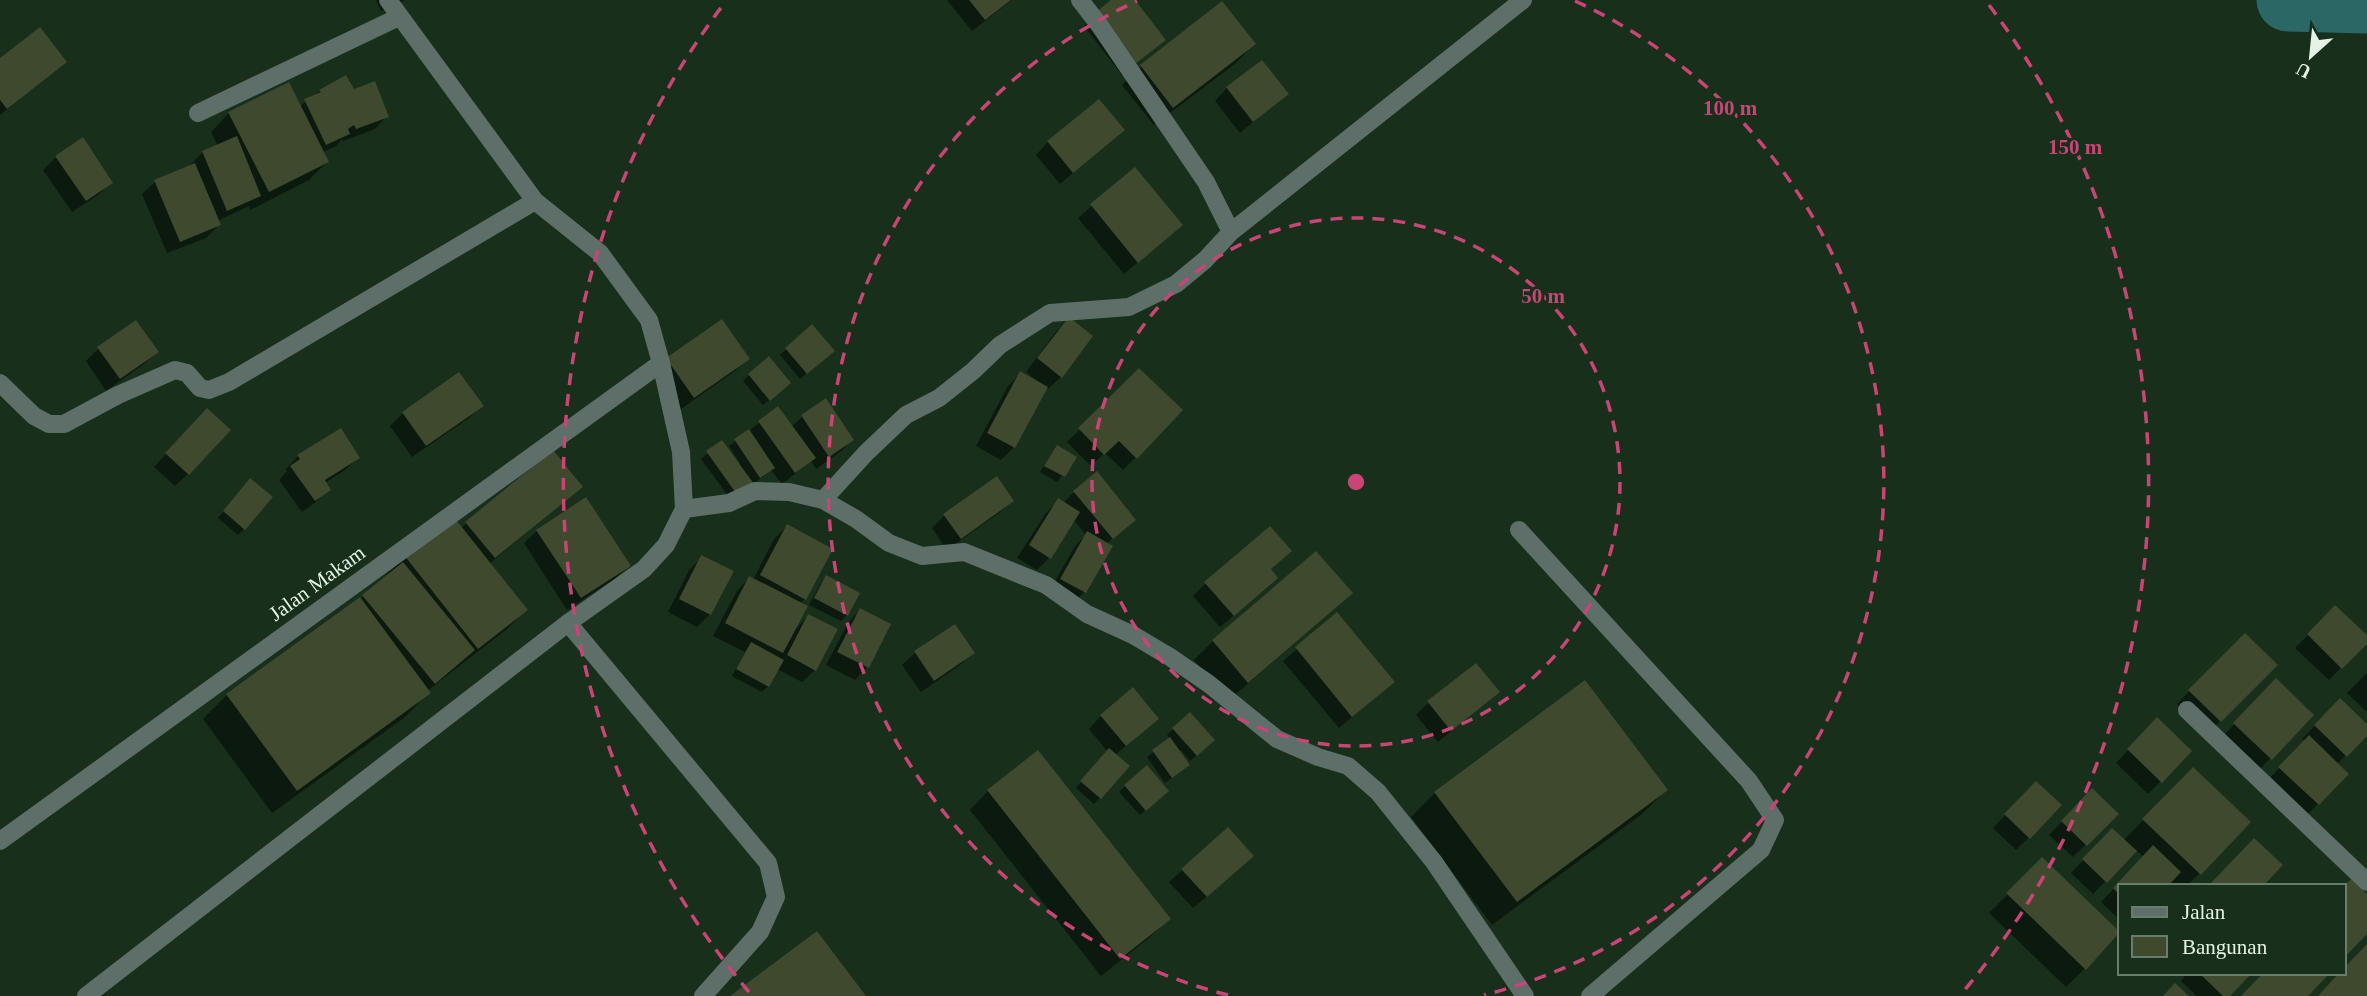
<svg xmlns="http://www.w3.org/2000/svg" width="2367" height="996" viewBox="0 0 2367 996" font-family="Georgia,serif">
  <style>
    .shadow { fill: #0007 }
    .lines { fill: none; stroke-linecap: round; stroke-linejoin: round }
    .river { stroke: #2a6765; stroke-width: 63 }
    .building { fill: #3e492d }
    .service { stroke: #5e6e68; stroke-width: 18 }
    .minor { stroke: #5e6e68; stroke-width: 18 }
    .ring { fill: none; stroke: #c94477; stroke-width: 3.5; stroke-dasharray: 12 9 }
    .labels { text-anchor: middle; dominant-baseline: central; stroke-width: 6; stroke-linejoin: round; paint-order: stroke }
    .street-label { font-size: 21px; fill: #e4f3e6; stroke: #172f1b }
    .centre { fill: #c94477; stroke: #172f1b; stroke-width: 3.5 }
    .ring-label { font-size: 21px; text-anchor: middle; font-weight: bold; fill: #c94477; stroke: #172f1b; stroke-width: 6; stroke-linejoin: round; paint-order: stroke }
  </style>
  <rect width="100%" height="100%" fill="#172f1b"/>
  <path class="shadow" d="M376,0H405L381,11Z
    M947,0H1012L972,31Z
    M1114,0H1132L1164,40L1122,75L1084,26Z
    M1222,4L1254,44L1236,63L1154,125L1122,85L1141,67Z
    M0,60L65,62L0,115Z
    M1227,88L1286,94L1240,133L1215,101Z
    M320,91H353L387,116L375,129L343,141L342,139L336,146L323,152L327,162L309,180L250,210L249,206L217,221L219,225L206,238L167,253L142,194L155,182L191,167L190,165L203,152L218,146L211,132L229,113L300,106Z
    M1123,130L1060,184L1036,155L1048,142Z
    M56,157L111,183L98,195L72,212L43,170Z
    M1135,169L1181,225L1124,274L1078,218Z
    M1069,320L1061,377L1048,389L1046,387L1014,447L1001,460L976,446L1008,386L1020,374L1035,382L1036,380L1026,372L1056,332Z
    M136,322L156,352L144,364L106,391L86,361L98,349Z
    M811,327L827,356L800,379L780,355Z
    M748,358L735,371L681,409L654,372L667,359Z
    M1139,371L1136,457L1123,470L1105,453L1091,466L1067,442Z
    M459,374L481,406L469,418L412,457L390,426L403,413Z
    M749,375L783,389L763,405L743,381Z
    M826,400L852,440L840,452L816,469L811,461L782,484L771,470L732,501L701,459L721,442L738,465L740,463L729,446L759,423L778,409L791,427L802,417Z
    M195,423L188,474L175,486L154,467Z
    M1057,447L1075,457L1057,482L1040,472Z
    M298,456L358,458L345,470L325,483L329,489L316,502L302,512L279,480L287,471L286,469Z
    M244,486V529L238,535L218,518Z
    M581,487L489,564L526,610L507,629L427,691L428,693L405,717L272,813L203,719L227,695L359,600L387,577L386,575L405,557L461,529L466,523Z
    M1074,492L1134,520L1106,544L1111,547L1084,592L1072,605L1049,592L1075,546L1086,535L1073,519L1049,558L1037,570L1017,558L1046,513L1058,501L1063,503Z
    M1012,501L999,513L947,550L932,528L945,515Z
    M787,526L805,599L799,604L795,630L808,616L815,670L802,682L777,669L768,686L762,692L732,676L745,652L713,636L737,591L749,578L753,580L774,539Z
    M537,531L628,566L616,578L567,610L524,543Z
    M702,557L710,614L697,627L668,612L689,570Z
    M1269,570L1263,591L1220,627L1193,596L1206,583Z
    M827,577L858,594L847,615L841,621L809,605L821,583Z
    M1351,593L1332,611L1229,700L1194,660L1213,641Z
    M2335,608L2367,637V641L2329,680L2295,648Z
    M860,610L889,625L867,667L855,680L826,665L848,623Z
    M1337,615L1393,682L1339,728L1283,661Z
    M954,626L973,653L960,665L921,692L902,665L915,653Z
    M2245,635L2275,665L2207,734L2177,704Z
    M2367,673V712L2347,693Z
    M2276,681L2312,715L2258,771L2222,737Z
    M1497,692L1438,742L1416,715L1429,702Z
    M2340,700L2367,727V734L2337,764L2347,774L2305,817L2267,781L2305,741L2302,739Z
    M1101,716L1157,719L1115,755L1128,766L1094,804L1076,788L1108,752L1089,729Z
    M2157,720L2190,751L2148,794L2116,763Z
    M1173,729L1207,746L1190,761L1181,750L1179,752L1188,765L1165,783L1147,757L1171,739L1167,735Z
    M2193,769L2249,822L2187,886H2174L2170,881L2120,886V920L2101,902L2144,857L2136,850L2093,894L2071,873L2112,830L2123,841Z
    M2036,783L2029,837L2016,850L1993,828Z
    M1125,786L1161,797L1140,815L1119,792Z
    M1666,790L1642,814L1492,925L1411,817L1435,793Z
    M988,791L1169,919L1150,937L1101,976L970,810Z
    M2092,791L2116,814L2073,857L2049,835Z
    M1228,830L1239,869L1193,908L1169,882Z
    M2042,860L2085,968L2066,987L1989,913Z
    M2187,973H2250L2228,996H2197L2181,981Z"/>
  <g class="lines">
    <path class="river" d="M2288,0L2367,2"/>
  </g>
  <path class="building" d="M969,0H1011L985,20Z
    M1111,0H1135L1166,40L1135,64L1095,13Z
    M1222,1L1256,44L1173,108L1140,65Z
    M40,27L67,62L7,109L0,100V58Z
    M1262,60L1289,94L1253,122L1226,87Z
    M346,75L354,89L375,81L389,117L356,129L354,125L348,129L350,134L326,145L304,99L321,92L319,90Z
    M289,82L329,162L269,192L228,112Z
    M1099,99L1125,130L1073,173L1047,141Z
    M237,136L261,196L227,211L202,151Z
    M83,137L113,183L86,201L55,156Z
    M195,163L221,225L180,242L154,180Z
    M1135,167L1183,225L1138,263L1090,204Z
    M1069,317L1093,336L1062,378L1037,358Z
    M722,319L750,359L694,398L666,358Z
    M136,320L159,352L120,379L97,347Z
    M812,324L835,351L807,374L785,348Z
    M769,356L791,383L770,401L748,374Z
    M1139,368L1183,410L1137,459L1119,441L1104,455L1078,428Z
    M1020,371L1048,387L1015,448L987,433Z
    M459,372L484,406L426,446L402,412Z
    M826,398L854,440L829,457L801,415Z
    M778,406L816,458L795,473L758,421Z
    M207,408L231,430L189,475L165,453Z
    M341,428L360,458L325,480L331,490L315,501L290,466L300,459L297,455Z
    M749,429L775,468L760,478L734,439Z
    M722,440L754,484L738,496L706,451Z
    M1057,445L1077,457L1065,477L1044,466Z
    M553,450L583,487L495,558L465,522Z
    M1097,471L1136,520L1113,539L1073,491Z
    M997,476L1014,501L961,539L943,514Z
    M250,478L273,497L245,530L223,511Z
    M586,497L631,566L581,598L536,530Z
    M1058,498L1080,512L1051,559L1029,545Z
    M453,516L528,610L478,649L404,555Z
    M787,524L833,549L806,600L760,575Z
    M1270,526L1292,551L1271,569L1278,578L1234,616L1204,582Z
    M1087,531L1113,546L1086,593L1060,579Z
    M1316,551L1353,593L1248,683L1212,640Z
    M701,555L734,571L711,615L679,599Z
    M403,562L475,650L435,684L362,595Z
    M826,575L860,593L848,616L814,598Z
    M749,576L808,606L783,653L725,623Z
    M360,597L431,693L297,791L226,694Z
    M2335,605L2367,635V644L2342,669L2307,634Z
    M860,608L891,624L869,668L837,652Z
    M1337,612L1395,682L1352,717L1295,647Z
    M808,614L838,629L816,671L787,655Z
    M955,624L975,653L934,681L914,651Z
    M2245,633L2278,665L2221,722L2188,690Z
    M751,642L784,660L769,687L736,669Z
    M1476,663L1500,692L1451,731L1427,701Z
    M2276,678L2314,715L2272,760L2233,723Z
    M1585,680L1668,790L1517,902L1434,792Z
    M1133,687L1159,719L1126,746L1100,715Z
    M2340,698L2367,724V736L2347,757L2314,725Z
    M1190,712L1215,740L1197,756L1172,728Z
    M2157,717L2192,751L2162,783L2127,749Z
    M2309,735L2349,774L2319,805L2278,767Z
    M1170,737L1190,765L1172,778L1152,750Z
    M1109,748L1130,766L1101,799L1080,781Z
    M1038,750L1171,919L1120,959L987,790Z
    M1147,765L1169,791L1146,811L1124,785Z
    M2193,767L2251,822L2201,875L2142,819Z
    M2036,781L2062,805L2030,839L2004,814Z
    M2092,788L2119,814L2087,846L2061,821Z
    M1228,827L1254,856L1207,897L1181,869Z
    M2112,828L2137,851L2107,883L2082,859Z
    M2254,838L2283,865L2263,886H2208Z
    M2153,845L2181,872L2168,886H2120V895L2113,888Z
    M2042,857L2120,932L2086,970L2006,893Z
    M2351,879L2367,894V934L2344,958V886Z
    M817,931L866,996H730Z
    M2367,944V996H2318L2339,973H2344V968Z
    M2199,973H2252L2230,996H2223Z
    M2263,973H2330L2308,996H2241Z
    M2175,983L2189,996H2163Z"/>
  <g class="lines">
    <path class="service" d="M1519,530L1749,781L1775,820L1761,850L1590,996
      M86,996L568,623L768,863L776,897L760,932L703,996"/>
    <path class="minor" d="M388,0L535,201L600,253L649,320L661,363L681,452L684,509L729,503L755,491L789,492L823,500L856,519L889,543L922,556L964,552L1046,585L1087,614L1133,635L1170,657L1209,684L1277,739L1318,757L1348,766L1378,792L1434,862L1525,996
      M1080,0L1100,26L1206,182L1231,232
      M198,113L399,17
      M0,383L34,416L49,424H64L118,395L175,370L187,373L200,388L209,390L229,382L535,201
      M823,500L866,453L906,415L939,398L973,371L1000,345L1050,313L1129,307L1176,284L1205,260L1231,232L1523,0
      M568,623L644,569L666,545L684,509
      M2187,710L2367,882
      M0,841L661,363"/>
  </g>
  <g class="ring">
    <circle cx="1356" cy="482" r="264"/>
    <path d="M1228 995A529 529 0 0 1 1137 1M1575 1A529 529 0 0 1 1484 995"/>
    <path d="M749 992A793 793 0 0 1 723 5M1989 5A793 793 0 0 1 1963 992"/>
  </g>
  <g class="labels">
    <g class="street-label">
      <text transform="translate(317 583) rotate(-36)">Jalan Makam</text>
    </g>
  </g>
  <circle cx="1356" cy="482" r="10" class="centre"/>
  <g class="ring-label">
    <text x="1730" y="115">100 m</text>
    <text x="2075" y="154">150 m</text>
    <text x="1543" y="303">50 m</text>
  </g>
  <rect x="2118" y="884" width="228" height="91" fill="#172f1b" stroke="#697d6c" stroke-width="2"/>
  <rect x="2132" y="907" width="35" height="10" fill="#5e6e68" stroke="#697d6c" stroke-width="2"/>
  <text x="2182" y="919" font-size="21" fill="#e4f3e6">Jalan</text>
  <rect x="2132" y="936" width="35" height="21" fill="#3e492d" stroke="#697d6c" stroke-width="2"/>
  <text x="2182" y="954" font-size="21" fill="#e4f3e6">Bangunan</text>
  <g transform="translate(2311 56) rotate(207)" stroke="#172f1b" stroke-width="5" paint-order="stroke">
  <path d="M0-5L12 26L0 18L-12 26Z" fill="#e4f3e6"/>
  <text y="-10" font-size="19" font-weight="bold" text-anchor="middle" fill="#e4f3e6">U</text>
  </g>
</svg>
